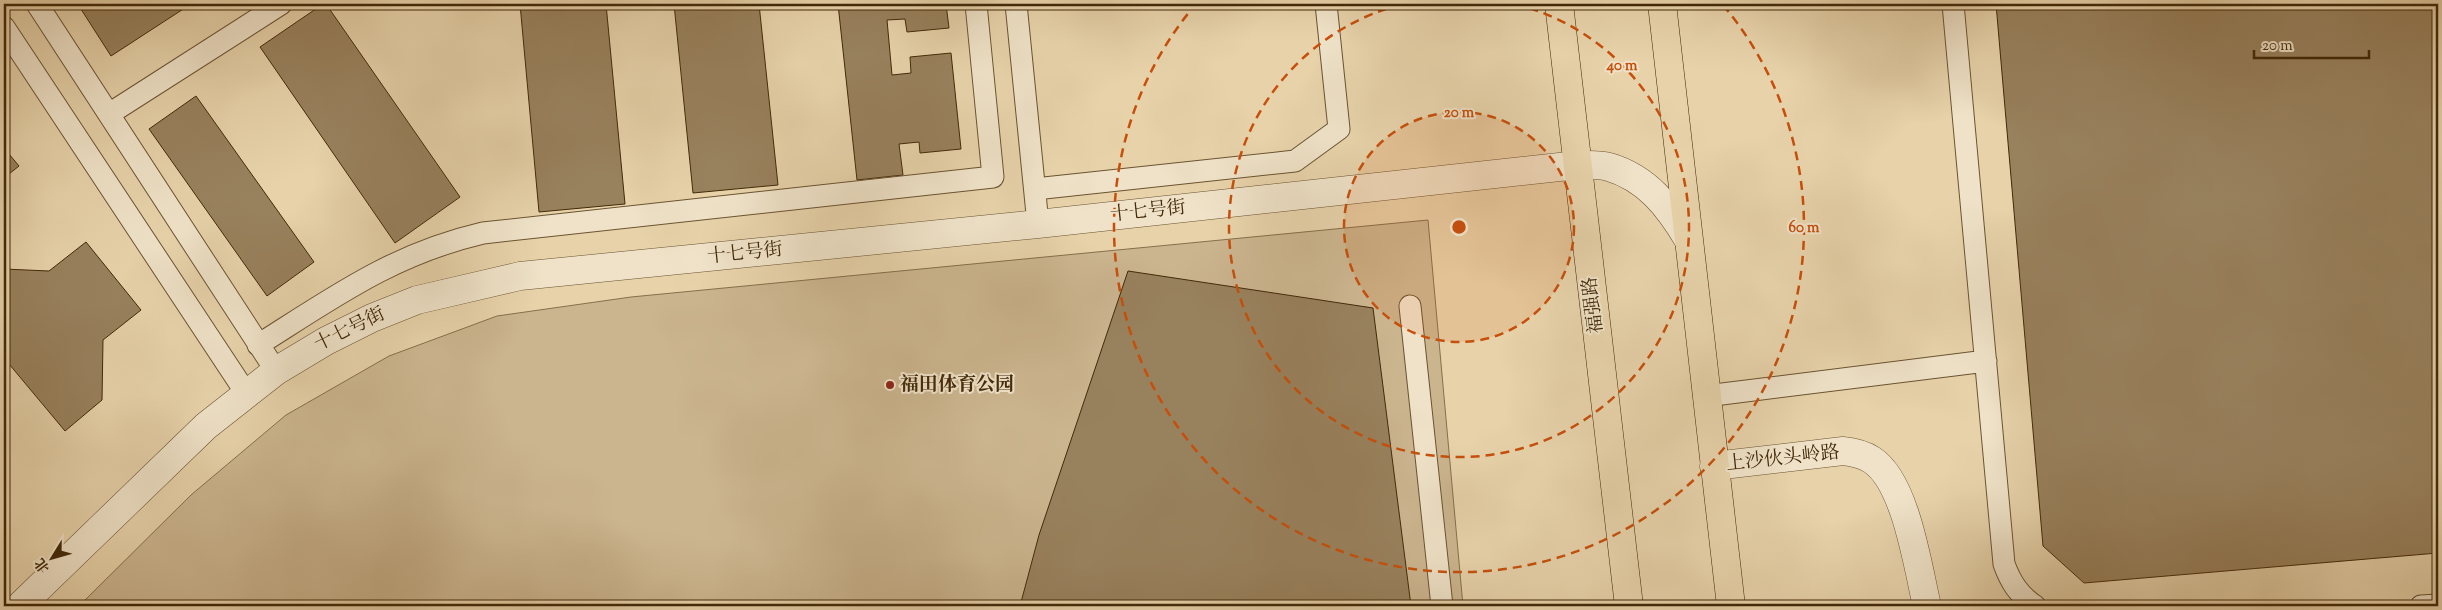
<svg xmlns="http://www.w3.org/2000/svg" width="2442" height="610" viewBox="0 0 2442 610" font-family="'Sorts Mill Goudy','Noto Serif SC',serif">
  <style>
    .green { fill: #cbb58f; stroke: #866f4c }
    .building { fill: #98815d; stroke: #422909 }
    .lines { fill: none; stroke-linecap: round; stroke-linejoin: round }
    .service-casing { stroke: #6b5331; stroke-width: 23 }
    .minor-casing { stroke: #6b5331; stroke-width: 29 }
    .primary-casing { stroke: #422909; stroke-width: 29 }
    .service { stroke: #efe2c8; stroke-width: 21 }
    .minor { stroke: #efe2c8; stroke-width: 28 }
    .primary { stroke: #e7d2aa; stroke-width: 28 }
    .ring { fill: none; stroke: #c74f0b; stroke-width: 2.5; stroke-dasharray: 9 6 }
    .poi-dot { fill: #8f2418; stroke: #efe2c8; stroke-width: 2 }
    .labels { text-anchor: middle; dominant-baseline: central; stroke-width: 4; stroke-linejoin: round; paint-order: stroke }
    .street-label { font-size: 19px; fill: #422909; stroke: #efe2c8 }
    .poi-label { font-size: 19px; font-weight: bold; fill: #422909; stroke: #efe2c8; text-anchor: start }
    .centre { fill: #c74f0b; stroke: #efe2c8; stroke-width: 2.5 }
    .ring-label { font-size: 15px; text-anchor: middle; font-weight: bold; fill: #c74f0b; stroke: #efe2c8; stroke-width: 4; stroke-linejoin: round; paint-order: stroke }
  </style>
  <rect width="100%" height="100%" fill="#e7d2aa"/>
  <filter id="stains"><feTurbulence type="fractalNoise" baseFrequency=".004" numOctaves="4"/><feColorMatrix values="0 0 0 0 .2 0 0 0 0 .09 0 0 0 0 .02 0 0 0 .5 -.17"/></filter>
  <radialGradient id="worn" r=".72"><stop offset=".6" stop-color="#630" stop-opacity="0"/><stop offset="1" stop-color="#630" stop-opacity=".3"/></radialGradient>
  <path class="green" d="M1428,220L1463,606H79L191,495L286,415L389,356L497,316L631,297Z"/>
  <path class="building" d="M82,4H191L111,56L79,6Z
    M323,4H326L460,197L395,243L260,47Z
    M520,4H606L625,204L539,212Z
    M674,4H759L778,185L693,193Z
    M838,4H946L949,28L907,32L905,19L887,20L892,75L911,73L910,57L951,53L961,149L920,153L919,142L899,144L903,175L857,180Z
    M1996,4H2438V553L2084,583L2043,546Z
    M196,96L314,262L267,296L149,129Z
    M4,148L19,166L4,178Z
    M86,242L141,310L103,340L102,400L65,431L4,358V269L49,271Z
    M1128,271L1373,308L1411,606H1020L1039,535Z
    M4,488L10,495L4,500Z"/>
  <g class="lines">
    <defs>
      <path id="service" d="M37,4L276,371
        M1016,4L1038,224
        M1953,4L2004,564C2011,583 2019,595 2035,606
        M4,27L246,393
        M109,114L281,4
        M1035,189L1295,161L1339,129L1326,4
        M1410,306L1442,606
        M258,345C334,297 393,254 483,233L993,177L976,4
        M1706,396L1986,361
        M2421,606L2438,605"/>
      <path id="minor" d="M1714,466L1843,451C1853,452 1863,454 1872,460C1906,482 1918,568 1927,606
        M20,606L206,426L276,371L326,341L372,318L417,300L520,276L1038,224L1578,165C1588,165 1600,164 1609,167C1647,178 1669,207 1688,239"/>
      <path id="primary" d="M1559,4L1629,606
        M1662,4L1731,606"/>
    </defs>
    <use href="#service" class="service-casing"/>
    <use href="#minor" class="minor-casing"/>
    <use href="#primary" class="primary-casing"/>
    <use href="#service" class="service"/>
    <use href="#minor" class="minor"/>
    <use href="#primary" class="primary"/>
  </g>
  <circle cx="1459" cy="227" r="115" fill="#c74f0b" fill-opacity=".12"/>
  <g class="ring">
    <circle cx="1459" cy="227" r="115"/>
    <path d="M1515 4A230 230 0 1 1 1403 4"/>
    <path d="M1723 5A345 345 0 1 1 1195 5"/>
  </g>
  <circle class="poi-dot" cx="890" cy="385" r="5"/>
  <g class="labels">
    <g class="street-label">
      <text transform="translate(1148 212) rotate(-6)">十七号街</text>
      <text transform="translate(745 254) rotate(-6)">十七号街</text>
      <text transform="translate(1594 305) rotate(-97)">福强路</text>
      <text transform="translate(350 330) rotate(-26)">十七号街</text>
      <text transform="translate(1783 459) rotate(-6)">上沙伙头岭路</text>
    </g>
    <g class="poi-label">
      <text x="900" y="385">福田体育公园</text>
    </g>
  </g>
  <circle cx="1459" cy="227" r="8" class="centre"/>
  <g class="ring-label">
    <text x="1622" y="70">40 m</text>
    <text x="1459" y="117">20 m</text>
    <text x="1804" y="232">60 m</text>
  </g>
  <rect width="2442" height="610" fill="none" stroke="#e7d2aa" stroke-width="20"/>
  <rect x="5" y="5" width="2432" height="600" fill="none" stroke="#422909" stroke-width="2.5"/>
  <rect x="10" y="10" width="2422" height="590" fill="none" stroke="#422909"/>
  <g transform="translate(52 558) rotate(233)" stroke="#efe2c8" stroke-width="4" paint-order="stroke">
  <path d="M0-4L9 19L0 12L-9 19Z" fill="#422909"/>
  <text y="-8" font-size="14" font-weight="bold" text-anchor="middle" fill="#422909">北</text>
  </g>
  <path d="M2254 50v8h115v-8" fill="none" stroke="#422909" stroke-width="2.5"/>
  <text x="2262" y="50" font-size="15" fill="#422909" stroke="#efe2c8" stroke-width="4" paint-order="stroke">20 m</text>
  <rect width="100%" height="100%" filter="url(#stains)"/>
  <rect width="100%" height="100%" fill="url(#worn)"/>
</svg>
